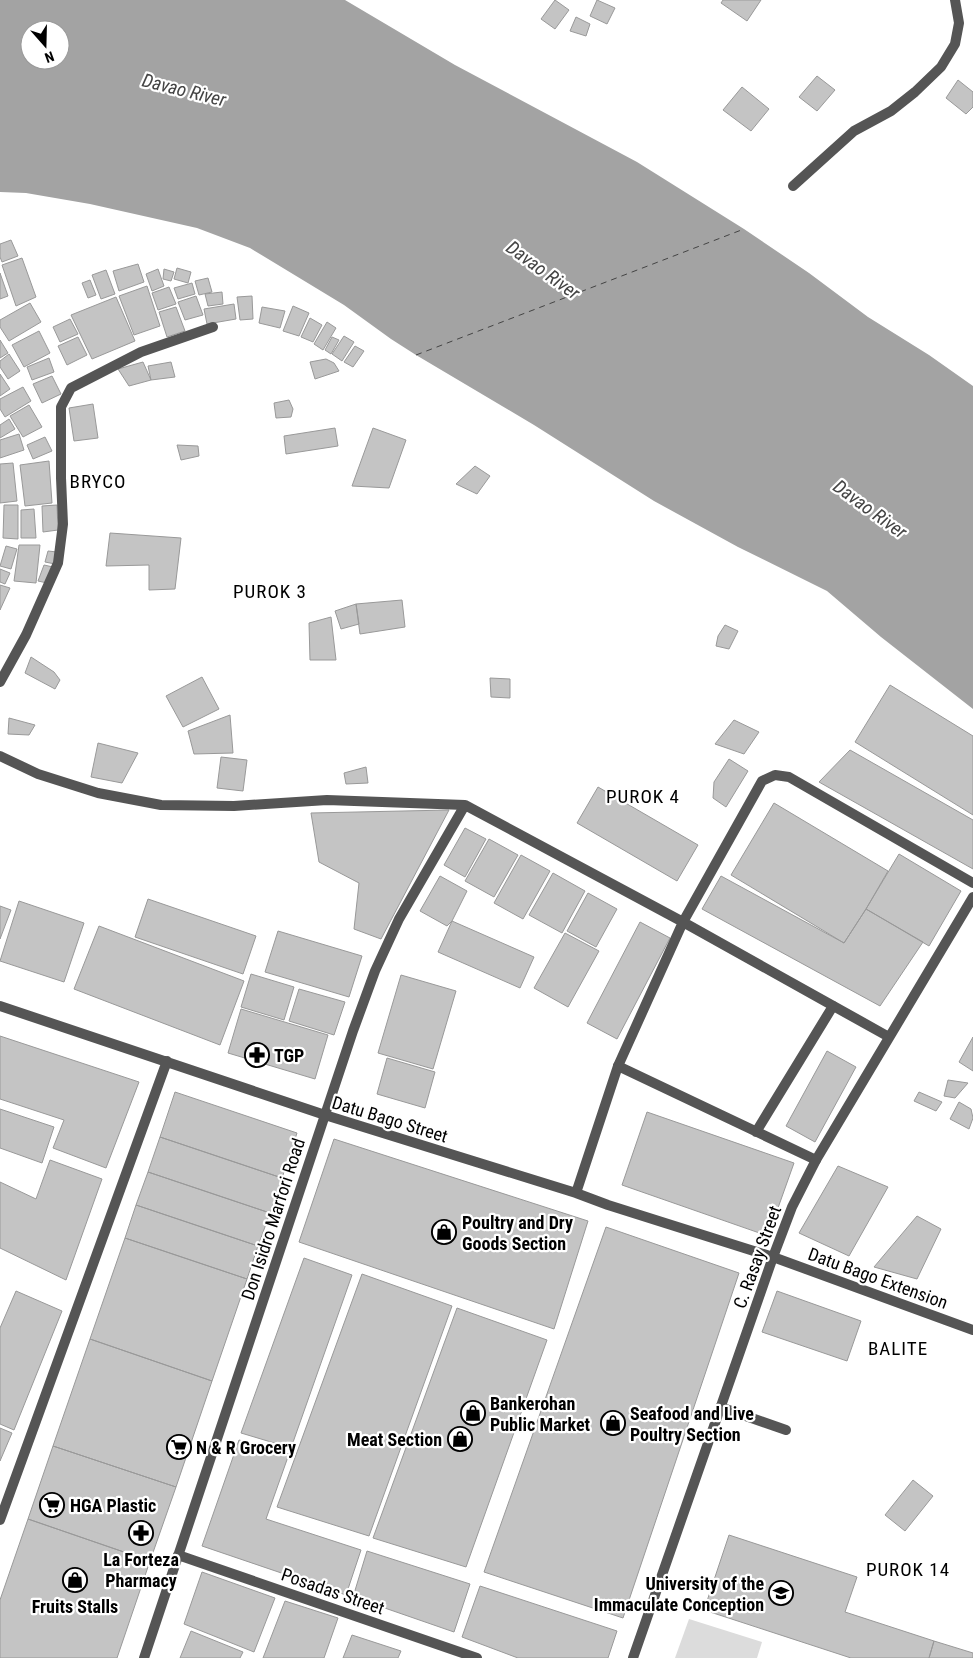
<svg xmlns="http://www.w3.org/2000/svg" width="973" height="1658" viewBox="0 0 973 1658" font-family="'Roboto Condensed',sans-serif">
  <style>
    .green { fill: #dcdcdc }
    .water { fill: #a3a3a3; fill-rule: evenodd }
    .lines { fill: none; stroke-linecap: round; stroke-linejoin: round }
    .ferry { stroke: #444; stroke-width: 1; stroke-dasharray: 6 5; stroke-linecap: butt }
    .building { fill: #c4c4c4; stroke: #999 }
    .lane { stroke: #555; stroke-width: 10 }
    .street { stroke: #555; stroke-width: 10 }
    .labels { text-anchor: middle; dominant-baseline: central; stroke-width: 4.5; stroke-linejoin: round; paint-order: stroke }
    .poi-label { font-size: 18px; font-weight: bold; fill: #000; stroke: #fff; text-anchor: start }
    .street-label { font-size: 18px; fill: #000; stroke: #fff }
    .water-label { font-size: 19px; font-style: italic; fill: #444; stroke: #fff }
    .neighbourhood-label { font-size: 19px; letter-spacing: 1px; fill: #000; stroke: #fff }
  </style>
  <rect width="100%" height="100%" fill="#fff"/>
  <path class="green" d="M689,1619L762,1642L757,1658H675Z"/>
  <path class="water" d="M0,0H345L455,65L637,162L744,229L809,273L868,317L929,355L973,386V709L881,637L827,591L738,547L654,501L534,425L416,355L391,339L344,305L250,248L197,228L90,204L26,193L0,192ZM30,30H60V60H30Z"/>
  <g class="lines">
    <path class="ferry" d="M416,355L744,229"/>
  </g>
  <path class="building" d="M555,0L569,10L555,29L541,19Z
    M597,0L615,8L607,24L590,16Z
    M723,0H761L747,21L721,3Z
    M576,17L590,24L586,36L570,31Z
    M817,76L835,90L817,111L799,97Z
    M958,80L973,92V107L966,114L946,98Z
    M742,87L769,109L751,131L723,110Z
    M11,240L18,256L2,262L0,257V244Z
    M22,258L36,297L16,306L2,265Z
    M138,264L144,282L119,291L113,271Z
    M177,268L191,272L188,283L174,279Z
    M158,269L164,286L152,291L146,274Z
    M164,269L174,272L171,281L163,279Z
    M106,270L115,294L101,299L92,275Z
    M0,273L8,296L0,299Z
    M208,278L212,292L199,295L195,281Z
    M90,280L96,295L88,298L82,283Z
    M192,283L195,294L178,299L174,288Z
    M147,286L160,326L134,335L119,296Z
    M169,287L176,304L158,310L152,293Z
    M222,292L223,304L208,306L205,294Z
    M196,296L203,315L185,320L178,302Z
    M252,296L253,319L240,320L237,297Z
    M116,297L135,341L92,359L71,315Z
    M30,303L41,322L9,341L0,327V320Z
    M234,304L236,319L207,324L204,309Z
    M293,306L309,313L299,336L283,331Z
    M176,307L185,331L167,337L159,312Z
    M262,307L285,311L280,328L259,323Z
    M310,318L322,325L313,342L301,337Z
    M70,319L78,334L60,342L53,327Z
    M327,322L336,328L323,350L314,344Z
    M39,331L50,353L24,367L12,345Z
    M344,336L354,342L342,361L332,354Z
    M78,337L87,355L67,365L58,346Z
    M332,337L339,340L331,354L325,350Z
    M0,340L8,353L0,358Z
    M355,346L364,351L353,367L344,362Z
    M9,354L20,371L8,379L0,367V361Z
    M49,358L54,372L32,380L27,367Z
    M326,359L334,363L339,371L315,379L310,362Z
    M143,362L151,380L129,386L118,369Z
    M171,362L175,377L151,380L148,366Z
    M0,374L10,389L0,396Z
    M52,376L61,394L42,403L33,384Z
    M23,387L31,401L5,417L0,409V399Z
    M289,400L293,409L291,417L276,418L274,403Z
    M93,404L98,438L74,441L69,408Z
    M29,405L42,427L23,437L10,416Z
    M9,419L15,429L0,438V425Z
    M335,428L338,446L286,454L284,436Z
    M373,428L406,440L389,488L352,486Z
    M19,434L24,450L0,458V440Z
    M45,437L52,451L33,459L27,445Z
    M177,445L198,446L199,456L181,460Z
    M49,461L52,503L25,506L20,465Z
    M13,463L17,501L0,503V464Z
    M475,466L490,476L477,494L456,484Z
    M4,505H18V539L3,538Z
    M57,505L58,530L43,532L42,506Z
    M34,509L36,538H21V510Z
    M110,533L181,538L175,589L149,590V565L106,566Z
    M19,545H40L36,583L14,581Z
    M6,546L17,549L11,569L0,566Z
    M48,551L57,552L55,564L45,562Z
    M44,565L53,567L47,583L38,581Z
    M0,569L10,573L5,584L0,582Z
    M0,585L10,588L0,610Z
    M402,600L405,627L360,634L356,604Z
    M356,604L359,624L341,629L335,611Z
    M331,617L336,660H310L309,623Z
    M725,625L738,631L729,649L716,646L718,636Z
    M31,657L54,672L60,680L55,689L25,673Z
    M202,677L219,709L183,727L166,696Z
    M490,678L510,679V698L491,697Z
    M890,685L973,736V815L855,742Z
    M230,715L233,753L194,754L188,731Z
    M9,718L35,725L29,735L8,734Z
    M734,720L759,732L744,754L715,744Z
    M98,743L138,753L122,783L91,777Z
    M850,750L973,820V869L819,782Z
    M221,757L247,760L243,791L217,788Z
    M729,759L748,771L726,807L713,798L714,782Z
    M366,767L368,783L346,784L344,773Z
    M598,787L698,845L677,881L577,823Z
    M774,803L888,871L866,909L844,943L731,875Z
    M449,810L381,939L354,929L359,883L319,862L311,813Z
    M465,828L486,839L465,877L444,865Z
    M489,839L518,855L494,897L465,881Z
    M899,854L961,891L929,946L866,909Z
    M521,855L550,871L523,919L494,903Z
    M553,873L585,891L562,933L529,915Z
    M440,876L467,891L452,921L447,926L420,911Z
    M721,876L844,943L866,909L923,942L880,1006L702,909Z
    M588,893L617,909L596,947L567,931Z
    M148,899L256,936L243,974L135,937Z
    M19,901L84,923L64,982L0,961Z
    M0,906L11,910L0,939Z
    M452,921L534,957L520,988L438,952Z
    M640,922L670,938L617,1039L587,1023Z
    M99,926L244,981L220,1045L74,989Z
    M278,931L362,956L349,997L265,972Z
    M565,933L599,951L568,1007L534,988Z
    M251,974L294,987L284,1020L241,1007Z
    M401,975L456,991L433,1069L378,1053Z
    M299,989L345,1002L334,1035L289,1021Z
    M241,1009L328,1035L315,1079L228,1053Z
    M0,1036L139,1082L106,1168L53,1148L64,1120L0,1099Z
    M973,1037V1071L959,1062Z
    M827,1051L856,1067L815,1142L786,1126Z
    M387,1058L435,1072L425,1108L377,1094Z
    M948,1080L968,1083L955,1098L944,1096Z
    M175,1092L297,1133L282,1178L160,1137Z
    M919,1092L942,1102L936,1111L914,1101Z
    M959,1102L971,1109L973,1118L969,1129L950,1119Z
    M0,1109L54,1127L42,1163L0,1148Z
    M647,1112L794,1163L768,1236L622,1185Z
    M160,1137L282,1178L270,1213L148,1172Z
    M334,1139L588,1221L554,1329L299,1242Z
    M50,1160L102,1179L66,1280L0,1248V1182L36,1199Z
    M838,1166L888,1187L849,1256L799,1233Z
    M148,1172L270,1213L258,1246L136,1205Z
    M136,1205L258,1246L247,1279L125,1238Z
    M917,1216L941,1229L917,1279L874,1267Z
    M606,1227L739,1273L623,1618L484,1572Z
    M125,1238L247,1279L212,1381L90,1339Z
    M304,1258L352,1275L291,1448L241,1433Z
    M362,1274L452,1306L369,1536L277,1507Z
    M16,1291L62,1311L14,1430L0,1424V1328Z
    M777,1291L861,1321L847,1361L762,1332Z
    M457,1308L547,1340L466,1567L373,1538Z
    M90,1339L212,1381L176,1487L53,1446Z
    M0,1428L12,1433L0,1461Z
    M239,1440L289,1454L266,1519L361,1550L346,1595L202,1546Z
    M53,1446L176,1487L150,1561L28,1519Z
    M913,1480L933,1496L905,1531L885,1515Z
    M28,1519L150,1561L117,1658H0V1600Z
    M729,1535L857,1577L845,1612L934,1641L929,1658H851L704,1610Z
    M367,1551L470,1584L454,1632L353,1597Z
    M202,1572L275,1598L254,1652L184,1624Z
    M480,1586L617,1631L608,1658H518L462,1637Z
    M285,1601L338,1618L324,1658H263Z
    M191,1631L243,1652L240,1658H180Z
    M352,1635L401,1651L398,1658H343Z
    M934,1641L973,1653V1658H929Z"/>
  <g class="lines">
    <path class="lane" d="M793,186L854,131L891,111L915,92L941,67L955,44L959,23L955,0
      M618,1066L816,1160
      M756,1132L833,1006
      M720,1407L786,1430"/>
    <path class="street" d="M0,682L26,635L58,563L63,524L61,478V407L71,388L141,352L213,327
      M0,756L38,774L98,793L161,805L234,806L327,800L465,805L683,922L889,1037
      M0,1006L325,1115L576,1193L608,1205L773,1257L973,1330
      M576,1193L618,1066L683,922L762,781L775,775L789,777L973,883
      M0,1520L167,1061
      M178,1555L477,1658
      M144,1658L353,1031L375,971L399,919L465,805
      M633,1658L773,1257L792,1207L816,1160L973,897"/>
  </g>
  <defs>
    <symbol id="pharmacy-ring" viewBox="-11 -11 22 22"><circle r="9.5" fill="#fff" stroke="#000" stroke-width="1.5"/><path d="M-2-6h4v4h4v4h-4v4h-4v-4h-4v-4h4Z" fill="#000"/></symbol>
    <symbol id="shop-ring" viewBox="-11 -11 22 22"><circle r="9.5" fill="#fff" stroke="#000" stroke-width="1.5"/><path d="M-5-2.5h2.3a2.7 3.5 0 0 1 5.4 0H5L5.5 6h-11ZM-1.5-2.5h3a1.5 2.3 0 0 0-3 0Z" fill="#000"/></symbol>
    <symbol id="supermarket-ring" viewBox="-11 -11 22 22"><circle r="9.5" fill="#fff" stroke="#000" stroke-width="1.5"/><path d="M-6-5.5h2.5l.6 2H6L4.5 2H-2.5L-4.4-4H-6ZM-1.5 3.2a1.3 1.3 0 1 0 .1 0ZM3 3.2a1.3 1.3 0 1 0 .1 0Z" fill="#000"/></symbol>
    <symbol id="university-ring" viewBox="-11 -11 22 22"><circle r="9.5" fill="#fff" stroke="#000" stroke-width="1.5"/><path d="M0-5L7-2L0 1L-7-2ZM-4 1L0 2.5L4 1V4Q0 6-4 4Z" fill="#000"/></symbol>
  </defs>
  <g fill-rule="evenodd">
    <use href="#pharmacy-ring" x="243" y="1041" width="28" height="28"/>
    <use href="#shop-ring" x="430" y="1218" width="28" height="28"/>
    <use href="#shop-ring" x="459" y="1399" width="28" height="28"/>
    <use href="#shop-ring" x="599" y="1409" width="28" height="28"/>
    <use href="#shop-ring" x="446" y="1425" width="28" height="28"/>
    <use href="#supermarket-ring" x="165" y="1433" width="28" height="28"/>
    <use href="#supermarket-ring" x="38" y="1491" width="28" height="28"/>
    <use href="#pharmacy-ring" x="127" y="1519" width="28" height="28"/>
    <use href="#shop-ring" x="61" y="1566" width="28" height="28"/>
    <use href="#university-ring" x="767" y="1579" width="28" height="28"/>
  </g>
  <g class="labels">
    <g class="poi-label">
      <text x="274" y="1055">TGP</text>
      <text x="462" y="1222">Poultry and Dry<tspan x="462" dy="21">Goods Section</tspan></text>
      <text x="490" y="1403">Bankerohan<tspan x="490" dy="21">Public Market</tspan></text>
      <text x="630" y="1413">Seafood and Live<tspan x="630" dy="21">Poultry Section</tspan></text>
      <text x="442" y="1439" text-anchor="end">Meat Section</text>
      <text x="196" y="1447">N &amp; R Grocery</text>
      <text x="70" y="1505">HGA Plastic</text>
      <text x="141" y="1559" text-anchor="middle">La Forteza<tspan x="141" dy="21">Pharmacy</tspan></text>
      <text x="764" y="1583" text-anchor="end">University of the<tspan x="764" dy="21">Immaculate Conception</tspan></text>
      <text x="75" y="1606" text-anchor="middle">Fruits Stalls</text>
    </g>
    <g class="street-label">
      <text transform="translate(390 1119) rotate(17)">Datu Bago Street</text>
      <text transform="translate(273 1219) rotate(-72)">Don Isidro Marfori Road</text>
      <text transform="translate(757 1257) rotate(-70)">C. Rasay Street</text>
      <text transform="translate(878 1278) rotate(20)">Datu Bago Extension</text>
      <text transform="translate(333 1591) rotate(19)">Posadas Street</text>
    </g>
    <g class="water-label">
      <text transform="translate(184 90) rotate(14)">Davao River</text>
      <text transform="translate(543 270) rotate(36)">Davao River</text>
      <text transform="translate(870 509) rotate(36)">Davao River</text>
    </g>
    <g class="neighbourhood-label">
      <text x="98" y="481">BRYCO</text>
      <text x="270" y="591">PUROK 3</text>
      <text x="643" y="796">PUROK 4</text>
      <text x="898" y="1348">BALITE</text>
      <text x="908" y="1569">PUROK 14</text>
    </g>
  </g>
  <g transform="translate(45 45) rotate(160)"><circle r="24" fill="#ffffff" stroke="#999999"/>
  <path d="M0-4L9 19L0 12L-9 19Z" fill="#000000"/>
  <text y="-8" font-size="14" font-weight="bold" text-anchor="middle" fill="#000000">N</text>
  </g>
</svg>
